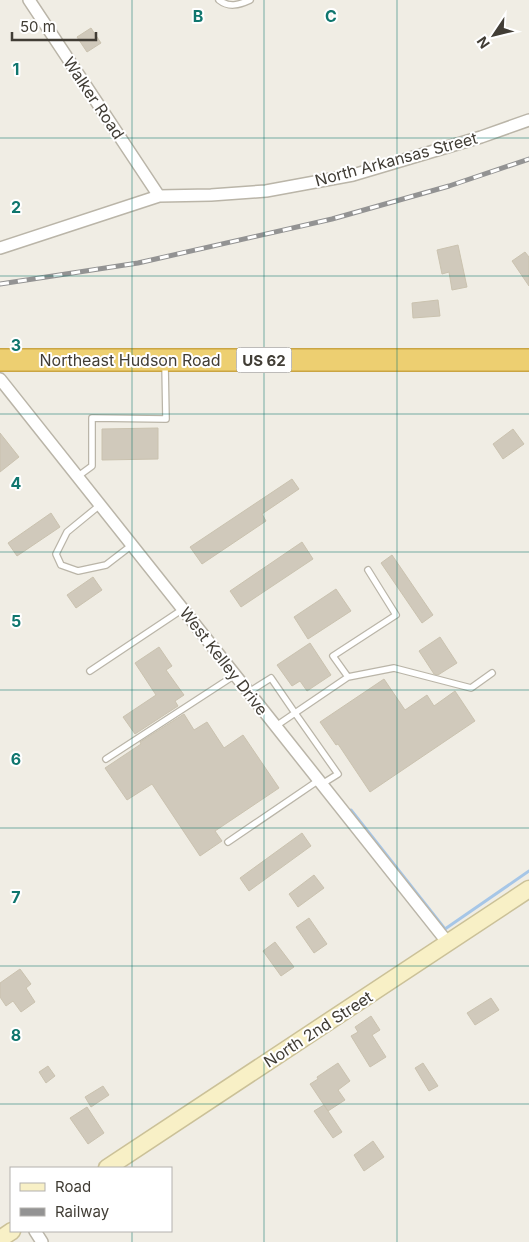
<svg xmlns="http://www.w3.org/2000/svg" width="529" height="1242" viewBox="0 0 529 1242" font-family="Inter,sans-serif">
  <style>
    .lines { fill: none; stroke-linecap: round; stroke-linejoin: round }
    .stream { stroke: #a6c6e7; stroke-width: 3 }
    .building { fill: #d0c9bb; stroke: #cac2af }
    .lane-casing { stroke: #bab5a8; stroke-width: 8 }
    .street-casing { stroke: #bab5a8; stroke-width: 14 }
    .secondary-casing { stroke: #cbc198; stroke-width: 19 }
    .highway-casing { stroke: #caa543; stroke-width: 24 }
    .lane { stroke: #fff; stroke-width: 5.5 }
    .street { stroke: #fff; stroke-width: 11 }
    .secondary { stroke: #f8f0c6; stroke-width: 16 }
    .highway { stroke: #edcf71; stroke-width: 21 }
    .rail-casing { stroke: #939393; stroke-width: 5 }
    .rail { stroke: #fff; stroke-width: 3; stroke-dasharray: 9; stroke-linecap: butt }
    .grid { fill: none; stroke: #0f766e; stroke-width: 1; stroke-opacity: 0.55 }
    .labels { text-anchor: middle; dominant-baseline: central; stroke-width: 4; stroke-linejoin: round; paint-order: stroke }
    .shield { fill: #fff; stroke: #7a7772; stroke-width: 1 }
    .shield-label { font-size: 15px; font-weight: bold; fill: #413d35 }
    .street-label { font-size: 16px; fill: #413d35; stroke: #fff }
    .grid-label { font-size: 16px; text-anchor: middle; font-weight: bold; fill: #0f766e; stroke: #fff; stroke-width: 4; stroke-linejoin: round; paint-order: stroke }
  </style>
  <rect width="100%" height="100%" fill="#f0ede4"/>
  <g class="lines">
    <path class="stream" d="M351,810L445,929L529,871"/>
  </g>
  <path class="building" d="M91,28L101,43L87,52L77,37Z
    M458,245L467,287L452,290L449,272L442,274L437,250Z
    M525,252L529,257V286L512,261Z
    M438,300L440,316L413,318L412,303Z
    M158,428V459L102,460V429Z
    M513,429L524,444L503,459L493,444Z
    M0,433L19,457L0,472Z
    M292,479L299,489L262,514L266,521L202,564L190,547Z
    M51,513L60,527L17,556L8,543Z
    M302,542L313,559L241,607L230,591Z
    M392,555L433,615L422,623L381,563Z
    M93,577L102,590L76,608L67,595Z
    M336,589L351,611L308,639L294,617Z
    M440,637L457,663L438,675L434,674L419,651Z
    M310,643L331,675L307,691L300,681L292,686L277,665Z
    M159,647L172,666L166,670L184,695L175,701L178,706L135,734L123,717L156,695L135,663Z
    M384,679L405,710L427,695L434,706L455,691L475,721L370,792L338,744L336,745L320,722Z
    M184,714L194,730L207,722L224,748L243,735L279,788L215,831L222,841L200,856L152,784L127,800L105,768L141,744L140,742Z
    M302,833L311,846L249,891L240,878Z
    M314,875L324,888L298,907L289,894Z
    M309,918L327,944L314,953L296,927Z
    M275,942L294,967L281,976L263,951Z
    M20,969L31,984L26,988L35,1002L21,1012L13,1001L6,1006L0,997V983Z
    M491,998L499,1010L475,1025L467,1013Z
    M371,1016L380,1030L372,1035L386,1057L370,1067L351,1036L358,1032L355,1027Z
    M338,1063L350,1081L338,1090L345,1100L328,1111L310,1084L318,1079L317,1077Z
    M423,1063L438,1086L429,1091L415,1068Z
    M48,1066L55,1076L46,1083L39,1072Z
    M103,1086L109,1095L91,1107L85,1097Z
    M324,1105L342,1132L333,1138L314,1111Z
    M87,1107L104,1133L88,1144L70,1118Z
    M373,1141L384,1157L364,1171L354,1155Z"/>
  <g class="lines">
    <defs>
      <path id="lane" d="M219,0C229,8 239,5 250,0
        M77,477L92,466V418L166,419L165,364
        M100,505L67,532L56,554L61,565L78,571L106,565L132,545
        M90,671L183,609
        M348,677L394,668L471,688L492,673
        M249,692L271,678L295,713L348,677L333,656L396,615L368,570
        M276,726L295,713L338,774L322,784
        M106,759L235,675
        M228,842L319,780"/>
      <path id="street" d="M29,0L159,196
        M0,248L159,196L211,195L266,191L353,175L481,137L529,120
        M0,379L448,943
        M35,1231L42,1242"/>
      <path id="secondary" d="M107,1168L529,889
        M0,1239L12,1231"/>
      <path id="highway" d="M0,360H529"/>
    </defs>
    <use href="#lane" class="lane-casing"/>
    <use href="#street" class="street-casing"/>
    <use href="#secondary" class="secondary-casing"/>
    <use href="#highway" class="highway-casing"/>
    <use href="#lane" class="lane"/>
    <use href="#street" class="street"/>
    <use href="#secondary" class="secondary"/>
    <use href="#highway" class="highway"/>
    <defs>
      <path id="rail" d="M0,284L138,263L332,219L449,186L529,159"/>
    </defs>
    <use href="#rail" class="rail-casing"/>
    <use href="#rail" class="rail"/>
  </g>
  <path class="grid" d="M132,0V1168M264,0V1242M397,0V1242M0,138H529M0,276H529M0,414H529M0,552H529M0,690H529M0,828H529M0,966H529M0,1104H529M132,1231V1242"/>
  <g class="labels">
    <rect class="shield" x="236.5" y="347.5" width="55" height="25" rx="4"/>
    <g class="shield-label">
      <text x="264" y="360">US 62</text>
    </g>
    <g class="street-label">
      <text transform="translate(94 98) rotate(56)">Walker Road</text>
      <text transform="translate(396 159) rotate(-15)">North Arkansas Street</text>
      <text x="130" y="360">Northeast Hudson Road</text>
      <text transform="translate(224 661) rotate(52)">West Kelley Drive</text>
      <text transform="translate(318 1029) rotate(-33)">North 2nd Street</text>
    </g>
  </g>
  <g class="grid-label">
    <text x="198" y="22">B</text>
    <text x="331" y="22">C</text>
    <text x="16" y="75">1</text>
    <text x="16" y="213">2</text>
    <text x="16" y="351">3</text>
    <text x="16" y="489">4</text>
    <text x="16" y="627">5</text>
    <text x="16" y="765">6</text>
    <text x="16" y="903">7</text>
    <text x="16" y="1041">8</text>
  </g>
  <rect x="10" y="1167" width="162" height="65" fill="#ffffff" stroke="#b3b1ae"/>
  <rect x="20" y="1183" width="25" height="8" fill="#f8f0c6" stroke="#b3b1ae"/>
  <text x="55" y="1192" font-size="15" fill="#413d35">Road</text>
  <rect x="20" y="1208" width="25" height="8" fill="#939393" stroke="#b3b1ae"/>
  <text x="55" y="1217" font-size="15" fill="#413d35">Railway</text>
  <g transform="translate(494 35) rotate(235)" stroke="#ffffff" stroke-width="4" paint-order="stroke">
  <path d="M0-4L9 19L0 12L-9 19Z" fill="#413d35"/>
  <text y="-8" font-size="14" font-weight="bold" text-anchor="middle" fill="#413d35">N</text>
  </g>
  <path d="M12 32v8h84v-8" fill="none" stroke="#413d35" stroke-width="2.5"/>
  <text x="20" y="32" font-size="15" fill="#413d35" stroke="#ffffff" stroke-width="4" paint-order="stroke">50 m</text>
</svg>
